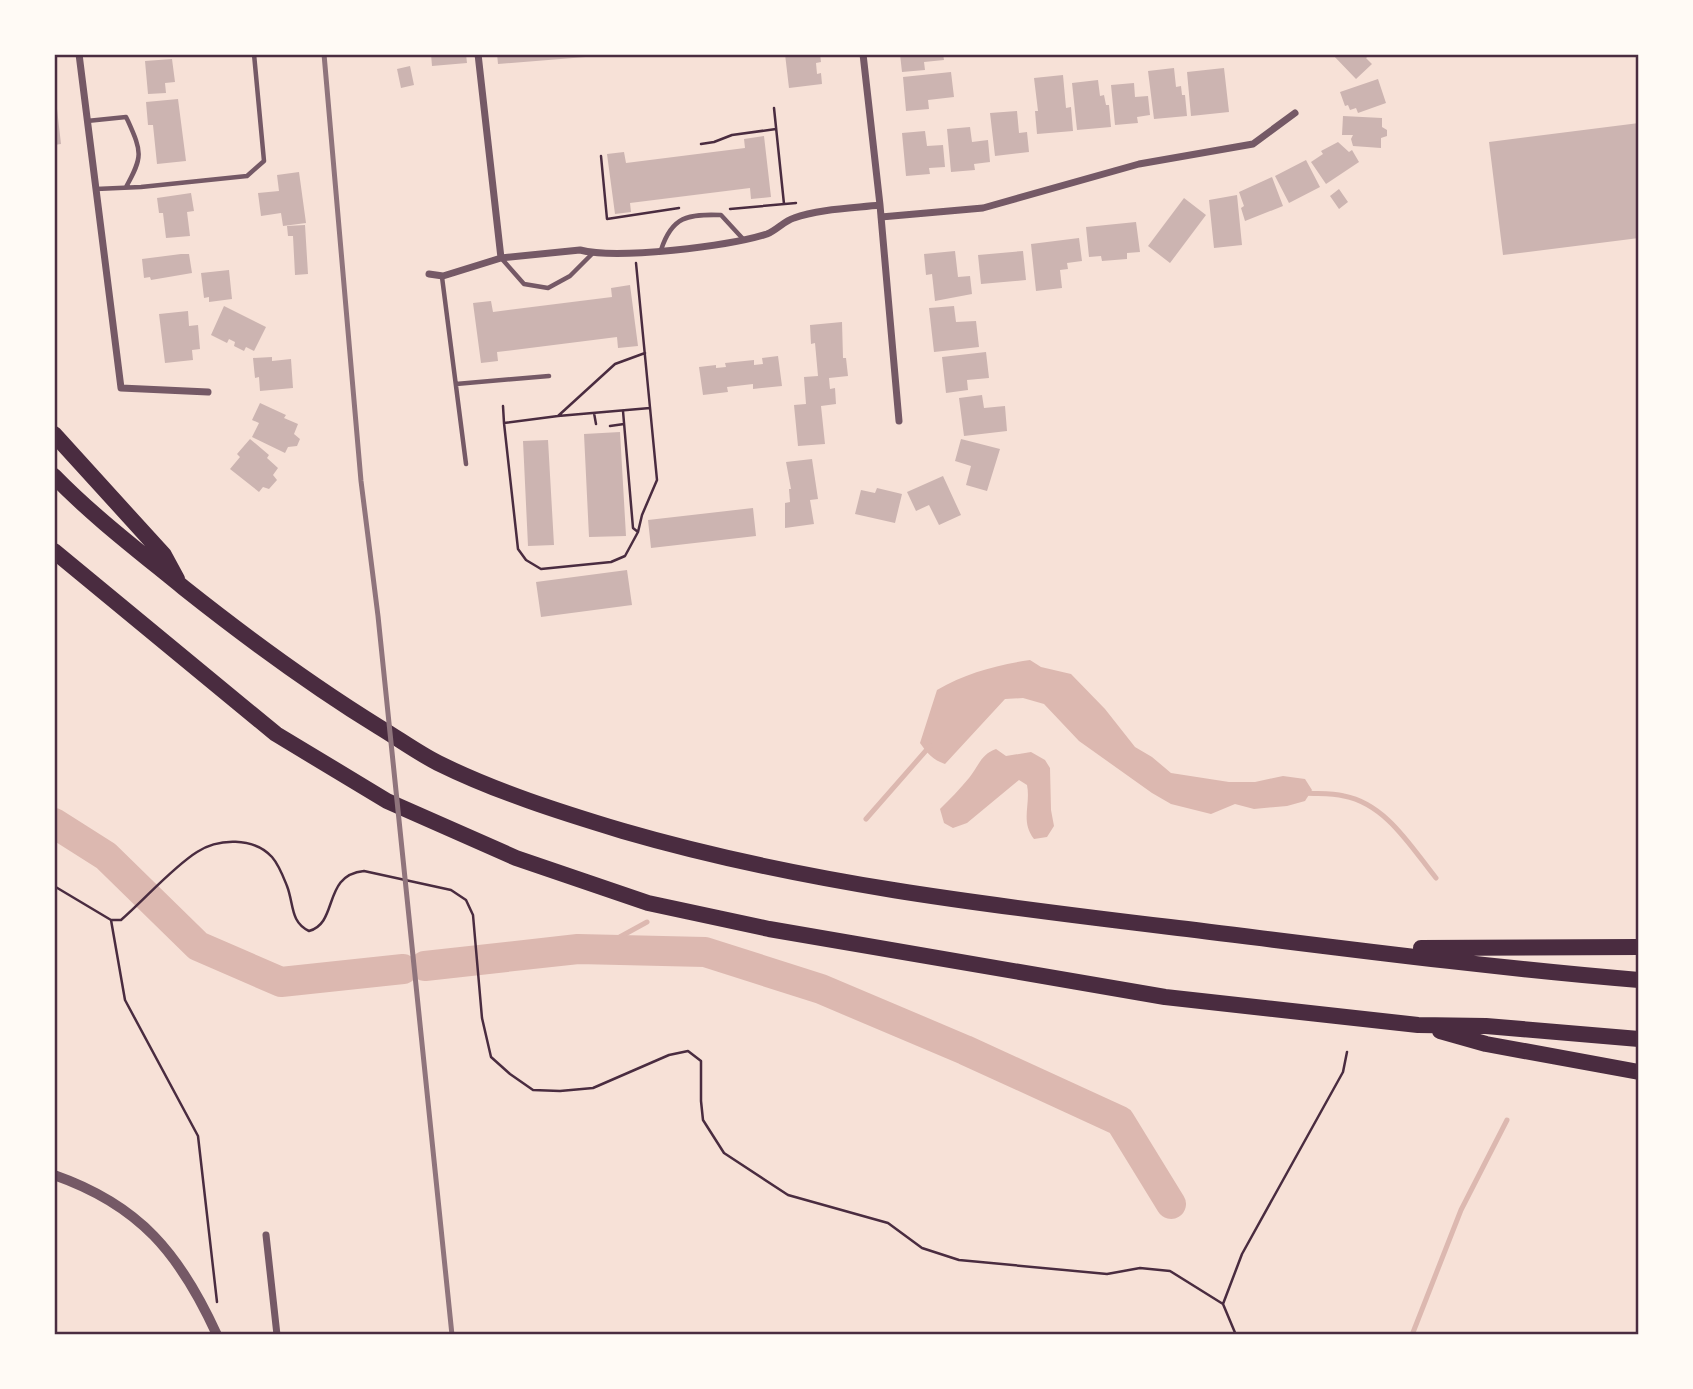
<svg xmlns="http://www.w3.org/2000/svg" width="1693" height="1389" viewBox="0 0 1693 1389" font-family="'IBM Plex Sans',sans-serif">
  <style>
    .water { fill: #dcb8b0 }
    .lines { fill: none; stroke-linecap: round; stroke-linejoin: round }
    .stream { stroke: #dcb8b0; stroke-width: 5 }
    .river { stroke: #dcb8b0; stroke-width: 30 }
    .building { fill: #ccb4b1 }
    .path { stroke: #4a2c40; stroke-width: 2.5 }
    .service { stroke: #755966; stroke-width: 4.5 }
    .minor { stroke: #755966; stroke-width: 7 }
    .tertiary { stroke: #755966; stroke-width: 10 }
    .motorway { stroke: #4a2c40; stroke-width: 16 }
    .rail { stroke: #8f747c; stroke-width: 5 }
    .neatline { fill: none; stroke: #4a2c40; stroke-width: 2.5 }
  </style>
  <rect width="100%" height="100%" fill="#f7e1d7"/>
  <path class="water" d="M1030,660L1041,667L1071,674L1105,709L1135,747L1152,757L1171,773L1229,782H1255L1283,776L1305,779L1312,790L1305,801L1287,806L1254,809L1235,804L1211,814L1171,804L1152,793L1079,741L1044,704L1023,698L1005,699L945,764C933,760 927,753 920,743L937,690C966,673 997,665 1030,660Z
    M996,749L1006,756L1031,752L1045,760L1050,768L1051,810L1054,826L1047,837L1034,839C1020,821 1031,805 1027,785L1019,780L967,823L953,828L944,823L940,809C950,799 960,789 969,778C978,767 981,754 996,749Z"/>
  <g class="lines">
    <path class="stream" d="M1305,793C1318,794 1331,793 1344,796C1386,804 1411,847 1436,878
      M866,819L930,746
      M596,950L647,922
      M1412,1335L1461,1210L1507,1120"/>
    <path class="river" d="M54,823L106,856L198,946L281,982L403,969
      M425,966L578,949L705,952L821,989L965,1050L1120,1121L1171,1204"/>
  </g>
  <path class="building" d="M431,54H466L467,63L432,66Z
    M497,54H598V56L498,64Z
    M785,54H820L821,62L816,63L817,74L821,73L822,84L789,88Z
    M900,54H943L944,60L924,62L925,70L902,72Z
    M1332,54H1371L1366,58L1372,64L1356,79Z
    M172,59L175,82L165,83L166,93L148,94L145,61Z
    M410,66L414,85L401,88L397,69Z
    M1174,68L1176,87L1181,86L1182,95H1185L1187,116L1154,119L1148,71Z
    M1224,68L1229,112L1191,116L1187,72Z
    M951,72L954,97L928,100L929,109L906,111L903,77Z
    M1063,75L1066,108L1071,107L1073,131L1037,134L1035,111H1038L1034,78Z
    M1378,79L1386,103L1358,113L1356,108L1350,110L1348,105L1345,106L1340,92Z
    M1098,80L1100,96L1104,95L1106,105H1109L1111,127L1077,130L1072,83Z
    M1134,83L1135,97L1148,96L1150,115L1137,117L1138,123L1115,125L1111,85Z
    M178,99L186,161L157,164L153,125H148L146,102Z
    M56,100L61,144L54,145V101Z
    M1017,111L1019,133L1027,132L1029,152L995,156L990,113Z
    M1343,116L1382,118V127L1387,130V136L1381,138V148L1353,146L1351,139L1353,135H1342Z
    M1639,123V238L1503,255L1489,142Z
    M970,127L972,142L988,140L990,162L974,164L975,170L951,172L947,129Z
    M925,131L927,146L943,145L945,167L929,168L930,174L906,176L902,133Z
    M764,136L771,197L751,199L750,188L630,203L631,212L615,214L607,154L624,152L626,163L745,148L744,139Z
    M1338,142L1349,152L1352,150L1359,162L1326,184L1311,162L1323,154L1321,151Z
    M1306,160L1320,187L1289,203L1275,176Z
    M299,172L306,223L283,226L281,213L261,216L258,193L279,191L277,175Z
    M1272,177L1283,206L1245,221L1241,208L1244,206L1239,192Z
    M1339,189L1348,202L1339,209L1330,196Z
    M191,193L194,211L187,212L190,236L166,238L163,213H159L157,198Z
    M1237,195L1242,245L1214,248L1209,200Z
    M1184,198L1206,215L1170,263L1148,246Z
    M1136,222L1140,252L1127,253V259L1102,261L1101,256L1089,257L1086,227Z
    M305,225L308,274L295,275L293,236H288L287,226Z
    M1079,238L1082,261L1067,263L1068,269L1060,270L1062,288L1036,291L1031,244Z
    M955,251L958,277L970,276L972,294L935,301L932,274L926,275L924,254Z
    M1023,251L1026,280L981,284L978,255Z
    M181,254H189L192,273L151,280L150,277L144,278L142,259Z
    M229,270L232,299L209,302V297L204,298L201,273Z
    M630,285L638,346L618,348L617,337L497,352L498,361L481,363L473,303L491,301L493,312L612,297L611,288Z
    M224,306L266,327L254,351L246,347L244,351L234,346L235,342L229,339L227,343L211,335Z
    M954,306L956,322L976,321L979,347L934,352L929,308Z
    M188,311L189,326L198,325L200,349L192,350L193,360L165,363L159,314Z
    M842,322L843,358H846L848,376L829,378L830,389L835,388L836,404L821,406L825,444L798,446L794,405L806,404L804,377L818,376L815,343L811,344L810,325Z
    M986,352L989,378L967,380L968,390L946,393L942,357Z
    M778,356L782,386L753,389V384L727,387L728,392L703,395L699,367L716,365V368L726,367L725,363L754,360V365L763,364L762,358Z
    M272,357V361L291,359L293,388L260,391L259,377L255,378L253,358Z
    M982,395L984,408L1005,406L1007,431L964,436L959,398Z
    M260,403L286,415L284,418L298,424L294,434L300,439L297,446L288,447L285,453L252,437L259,423L252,420Z
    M620,432L626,536L589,537L584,434Z
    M250,439L269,455L267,458L278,468L273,475L277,480L269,489L263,487L259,492L230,469L240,457L237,454Z
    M961,439L1000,449L987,491L966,485L971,466L955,461Z
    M548,440L554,545L528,546L523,441Z
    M812,459L818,499L810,500L814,524L785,528V503L790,502L789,489H791L786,462Z
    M943,476L961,515L939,525L929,505L916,511L907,492Z
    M877,488L902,494L895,523L855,514L861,490L875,493Z
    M753,508L756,536L651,548L648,520Z
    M627,570L632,605L541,617L536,582Z"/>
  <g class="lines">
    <path class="path" d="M774,108L784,204
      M701,144L714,142L732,135L776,129
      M601,156L607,219L679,208
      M730,209L796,203
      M636,263L657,480L642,515L638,532
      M503,406L504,423L558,416L615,364L645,353
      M594,413L596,424
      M558,416L650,408
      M504,423L518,549L526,560L541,569L611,562L625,556L638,532L633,528L623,411
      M610,426L624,424
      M54,886L111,920H121C144,900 173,867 197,852C218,838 254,837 272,857C279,865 283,876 287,886C294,904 290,922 309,931C339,923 322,875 364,871L451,890L466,900L473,915L482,1018L491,1057L510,1074L533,1090L560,1091L593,1088L669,1055L688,1051L701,1061V1101L703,1120L724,1153L788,1195L888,1223L922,1248L959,1260L1107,1274L1140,1268L1170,1271L1223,1304L1236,1335
      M111,920L125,1000L198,1136L217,1302
      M1223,1304L1242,1254L1343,1072L1347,1052"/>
    <path class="service" d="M87,121L126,117L128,121C142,152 143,157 126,187
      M96,189L141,187L247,176L264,161L254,54
      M661,250C672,216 688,214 721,215L744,240
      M502,259L524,284L548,288L570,276L592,254
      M442,277L466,464
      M456,384L549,376"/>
    <path class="minor" d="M79,54L121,388L208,392
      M478,54L501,258
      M863,54L880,205L899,421
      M881,217L983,208L1139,164L1253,144L1295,113
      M429,274L443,276L501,258L580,250C617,260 729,246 767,234C777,230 784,221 794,218C818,209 854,208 880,205
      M266,1235L277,1335"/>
    <path class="tertiary" d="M54,1175C140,1205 180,1254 217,1335"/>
    <path class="motorway" d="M54,434L164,555L177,579
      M54,476C94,517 140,552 184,588C247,638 311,685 379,727C399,739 418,753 438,763C497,792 560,812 623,831C802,883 986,905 1170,927C1326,946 1482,967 1639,980
      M54,551L276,734L387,801L516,858L648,903L769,929L1165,997L1418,1025L1486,1026L1639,1039
      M1421,948L1639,947
      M1440,1031L1486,1044L1639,1072"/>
    <path class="rail" d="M324,54L361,481L378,616L452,1335"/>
  </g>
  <rect width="1693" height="1389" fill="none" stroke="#fffaf5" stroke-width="112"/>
  <rect x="56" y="56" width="1581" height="1277" class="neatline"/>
</svg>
